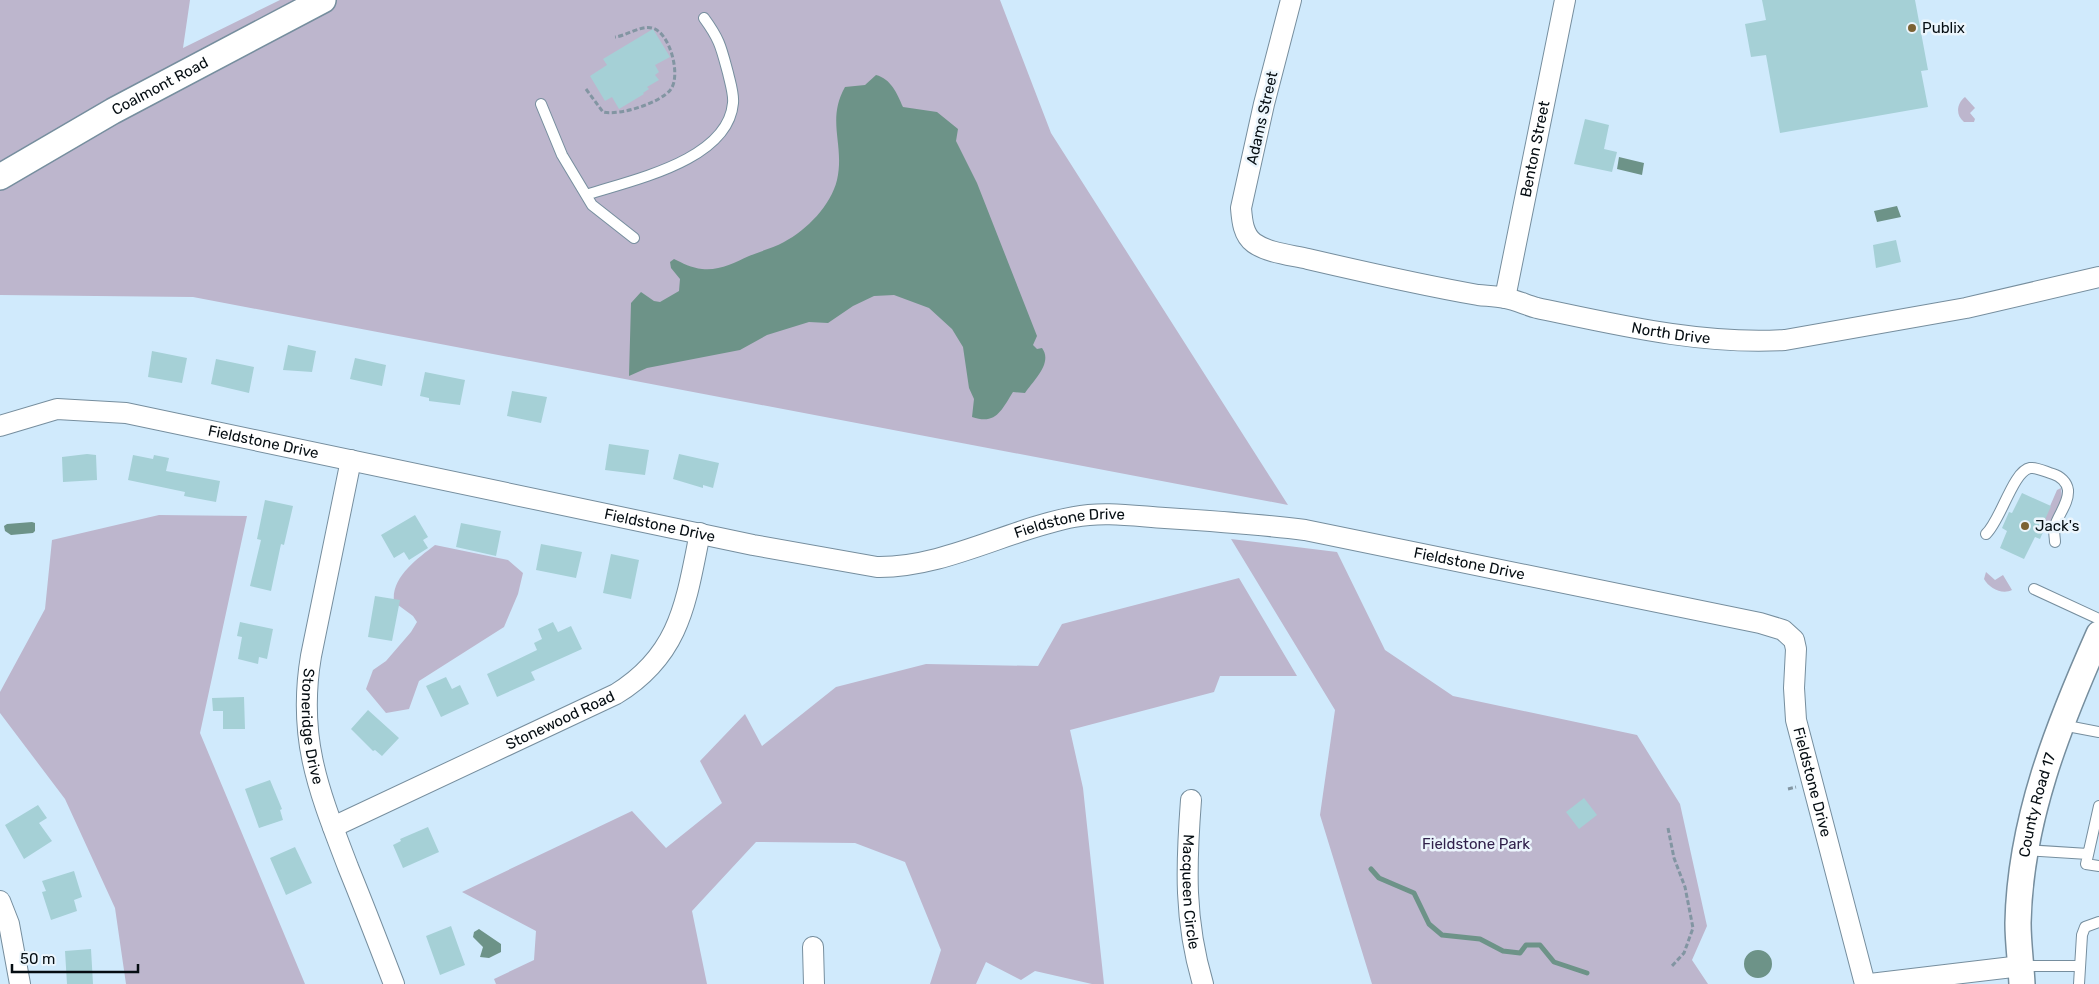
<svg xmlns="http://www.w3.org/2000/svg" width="2099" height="984" viewBox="0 0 2099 984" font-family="Rubik,sans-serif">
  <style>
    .green { fill: #bdb6cd }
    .water { fill: #6d9388 }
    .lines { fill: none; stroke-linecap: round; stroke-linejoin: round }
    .stream { stroke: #6d9388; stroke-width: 5 }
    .building { fill: #a5d0d6 }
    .service-casing { stroke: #768e9e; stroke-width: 12 }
    .minor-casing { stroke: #768e9e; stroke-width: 22 }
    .tertiary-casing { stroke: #768e9e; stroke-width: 28 }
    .path { stroke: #8295a2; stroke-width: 3; stroke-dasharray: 5 2.5; stroke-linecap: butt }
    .service { stroke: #fff; stroke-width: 10 }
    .minor { stroke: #fff; stroke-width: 20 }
    .tertiary { stroke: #fff; stroke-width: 25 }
    .poi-dot { fill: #7b6233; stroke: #ebf5fc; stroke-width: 2 }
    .labels { text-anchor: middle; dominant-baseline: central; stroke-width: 5; stroke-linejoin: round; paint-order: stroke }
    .poi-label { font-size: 15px; fill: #050d12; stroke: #ebf5fc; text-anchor: start }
    .street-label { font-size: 15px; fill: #050d12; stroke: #ebf5fc }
    .park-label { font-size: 15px; fill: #31214b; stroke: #ebf5fc }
  </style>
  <rect width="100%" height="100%" fill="#d0eafc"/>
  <path class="green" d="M0,0H190L183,48L280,0H1000L1051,133L1288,505L193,297L0,295Z
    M1965,97L1975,108L1970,113L1975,119L1974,122H1964C1955,115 1957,103 1965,97Z
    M2061,488L2062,497L2051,523L2044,520L2057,490Z
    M159,515L247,516L200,733L305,984H126L115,908L65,799L0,713V692L45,609L52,540Z
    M1231,539L1337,552L1385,650L1453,696L1637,735L1680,804L1707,926L1692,960L1708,984H1372L1320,815L1335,710Z
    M435,545L508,560L523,573L518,594L504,627L419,681L409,709L386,713L366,689L373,670L386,661L411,632L417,622L413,616L394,602C391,577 417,559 435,545Z
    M1986,572L1995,580L2003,575L2012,590C2002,595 1989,588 1984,579Z
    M1239,578L1297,676H1220L1214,692L1070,730L1083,788L1104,984H1092L1035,971L1021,980L986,962L976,984H930L941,950L905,862L855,843L756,842L692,911L707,984H496L494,979L534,960L536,931L462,892L632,811L666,848L722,803L700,761L745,714L762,746L836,687L926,664L1038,666L1062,624Z"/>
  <path class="water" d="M876,75C891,79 897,93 903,107L937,112L958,129L956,141L977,183L1037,336L1033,345L1037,349L1042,348C1053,363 1034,380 1025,393L1013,392C1001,411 996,425 972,417L974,399L969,388L963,347L952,329L929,308L894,295L874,296L853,306L828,323L809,322L767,335L740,350L647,368L629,376L631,303L641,292L654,301L660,302L679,291L680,279L671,268L670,262L674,259C682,263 692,268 702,269C719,271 734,263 749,256C761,251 773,248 784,242C807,230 831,205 837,180C845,144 826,121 845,87L865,85Z
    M1619,157L1644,163L1642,175L1617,169Z
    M1897,206L1901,217L1877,222L1874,211Z
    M32,522L35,523V531L33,533L11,535L5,531L4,526L7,524Z
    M479,929L501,944V952L489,958L480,957L483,947L473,937L474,932Z
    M1744 964a14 14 0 1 1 28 0a14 14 0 1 1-28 0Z"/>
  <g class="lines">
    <path class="stream" d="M1371,869L1379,878L1414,893L1429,924L1442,935L1480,939L1503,951L1520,953L1526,945H1540L1554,962L1587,973"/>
  </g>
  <path class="building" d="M1762,0H1915L1928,70L1921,71L1928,107L1780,133L1766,55L1751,57L1745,24L1766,20Z
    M653,29L670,57L655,65L659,72L655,75L659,80L647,87L649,89L643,93L644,94L619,109L612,97L605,101L590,76L607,65L603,59Z
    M1585,119L1609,125L1604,149L1617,152L1612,172L1574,164Z
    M1896,240L1901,262L1876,268L1873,245Z
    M288,345L316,351L312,372L283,370Z
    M152,351L187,358L182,383L148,377Z
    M355,358L386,365L382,386L350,379Z
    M216,359L254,367L249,393L211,384Z
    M425,372L465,380L460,405L429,401V398L420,396Z
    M512,391L547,397L541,423L507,416Z
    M609,444L649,450L645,475L605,470Z
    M87,454L96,455L97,480L63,482L62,457Z
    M679,454L719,463L713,488L703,485V488L673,479Z
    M133,455L153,459L154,455L169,458L166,471L220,481L216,502L184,496L185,492L128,480Z
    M2022,493L2051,506L2044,522L2047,523L2040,539L2035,537L2024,559L2000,548L2007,531L2002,528L2009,512L2012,513Z
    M265,500L293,506L284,545L281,544L271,591L250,586L261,540L257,539Z
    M415,515L428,537L423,540L428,548L409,560L404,552L394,558L381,535Z
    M461,523L501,531L496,556L456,547Z
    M541,544L582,552L576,578L536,570Z
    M611,554L639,560L631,599L603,593Z
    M375,596L400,600L392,641L368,637Z
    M240,622L273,629L267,659L259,657L258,664L238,659L242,637L237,636Z
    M553,622L558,632L571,626L582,649L531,672L535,680L497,697L487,674L537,650L534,643L542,639L538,629Z
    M446,677L452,689L460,685L469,704L441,717L426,686Z
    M244,697L245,729H223V711H213L212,698Z
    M368,710L399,738L382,756L375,750L373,751L351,729Z
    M270,780L282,809L280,810L283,820L259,828L245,789Z
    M1584,798L1597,815L1579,829L1566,812Z
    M38,805L47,818L39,823L52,841L24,859L5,825Z
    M428,827L439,852L403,868L393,845L401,841L400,839Z
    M295,847L312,883L286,895L270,858Z
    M74,871L82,897L74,900L77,911L51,920L42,892L46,891L42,881Z
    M451,926L465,965L440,975L426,936Z
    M91,949L93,984H67L65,951Z"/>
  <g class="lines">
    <defs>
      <path id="service" d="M541,104L562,155L592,205L634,238
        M586,195C631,180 728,161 733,103C734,94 730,82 728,73C721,47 720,40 704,18
        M1986,534C2001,520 2013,471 2030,468C2037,467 2046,472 2053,474C2060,476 2067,482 2068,490C2069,503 2058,515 2055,526C2053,531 2055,537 2055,542
        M2034,589L2099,619
        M2062,725L2099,732
        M2099,806L2086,864L2099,866
        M2026,850L2088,854
        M2021,966H2080
        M2079,984L2082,935L2085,927L2099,922"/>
      <g id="minor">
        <path id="s1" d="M1291,0L1264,104L1241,208C1242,220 1243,235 1254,243C1268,253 1291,255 1308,259C1364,272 1421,285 1478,295C1487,296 1496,296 1505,298C1516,300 1526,305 1537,308C1618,325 1701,345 1785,340L1966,308L2099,277"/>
        <path id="s2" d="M1505,298L1565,0"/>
        <path id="s3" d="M0,426L57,409L126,413L753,545L877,567C944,568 1009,529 1074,517C1103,511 1135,516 1165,518C1212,521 1258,524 1305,530L1760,623L1783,630L1794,640L1796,649L1794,688L1796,720L1865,984"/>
        <path id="s4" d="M351,460L311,656C297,739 319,791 348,867C364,906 379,945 394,984"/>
        <path id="s5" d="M1191,800C1186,866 1184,920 1203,984"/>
        <path id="s6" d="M333,827L616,694C681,654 686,601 700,533"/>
        <path d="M0,901L9,924L20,984"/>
        <path d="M813,947L814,984"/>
        <path d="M1870,984L2021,966"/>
      </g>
      <g id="tertiary">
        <path id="s7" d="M0,177L113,111L323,0"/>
        <path id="s8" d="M2022,984C2021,964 2018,943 2018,923C2020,821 2058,726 2099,634"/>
      </g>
    </defs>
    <use href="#service" class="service-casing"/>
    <use href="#minor" class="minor-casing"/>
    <use href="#tertiary" class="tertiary-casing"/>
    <path class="path" d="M586,89L603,112C619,116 661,103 671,89C681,75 670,32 652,28C641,25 626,36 615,37
      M1788,789L1796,787
      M1668,828L1674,858L1685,887L1693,928L1684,953L1671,967"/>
    <use href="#service" class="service"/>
    <use href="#minor" class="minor"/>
    <use href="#tertiary" class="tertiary"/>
  </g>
  <g class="poi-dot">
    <circle cx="1912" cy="28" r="5"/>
    <circle cx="2025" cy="526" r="5"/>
  </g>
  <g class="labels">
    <g class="poi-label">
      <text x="1922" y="28">Publix</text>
      <text x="2035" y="526">Jack's</text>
    </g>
    <g class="street-label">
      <text stroke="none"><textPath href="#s7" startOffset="184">Coalmont Road</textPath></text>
      <text transform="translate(1262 118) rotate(-77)">Adams Street</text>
      <text stroke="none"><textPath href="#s2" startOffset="152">Benton Street</textPath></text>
      <text stroke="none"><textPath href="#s1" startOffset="680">North Drive</textPath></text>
      <text stroke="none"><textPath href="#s3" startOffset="269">Fieldstone Drive</textPath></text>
      <text stroke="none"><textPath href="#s3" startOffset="674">Fieldstone Drive</textPath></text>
      <text stroke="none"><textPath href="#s3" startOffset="1094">Fieldstone Drive</textPath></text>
      <text stroke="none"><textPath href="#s3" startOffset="1499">Fieldstone Drive</textPath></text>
      <text stroke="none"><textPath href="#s6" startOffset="251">Stonewood Road</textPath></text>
      <text stroke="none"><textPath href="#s4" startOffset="271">Stoneridge Drive</textPath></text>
      <text stroke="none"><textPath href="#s3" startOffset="1979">Fieldstone Drive</textPath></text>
      <text stroke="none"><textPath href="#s8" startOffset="181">County Road 17</textPath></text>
      <text stroke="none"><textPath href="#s5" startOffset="92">Macqueen Circle</textPath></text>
    </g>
    <g class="park-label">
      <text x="1476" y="844">Fieldstone Park</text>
    </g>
  </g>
  <path d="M12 964v8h126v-8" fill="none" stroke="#050d12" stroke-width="2.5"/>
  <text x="20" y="964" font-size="15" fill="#050d12" stroke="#ebf5fc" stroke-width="4" paint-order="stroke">50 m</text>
</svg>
